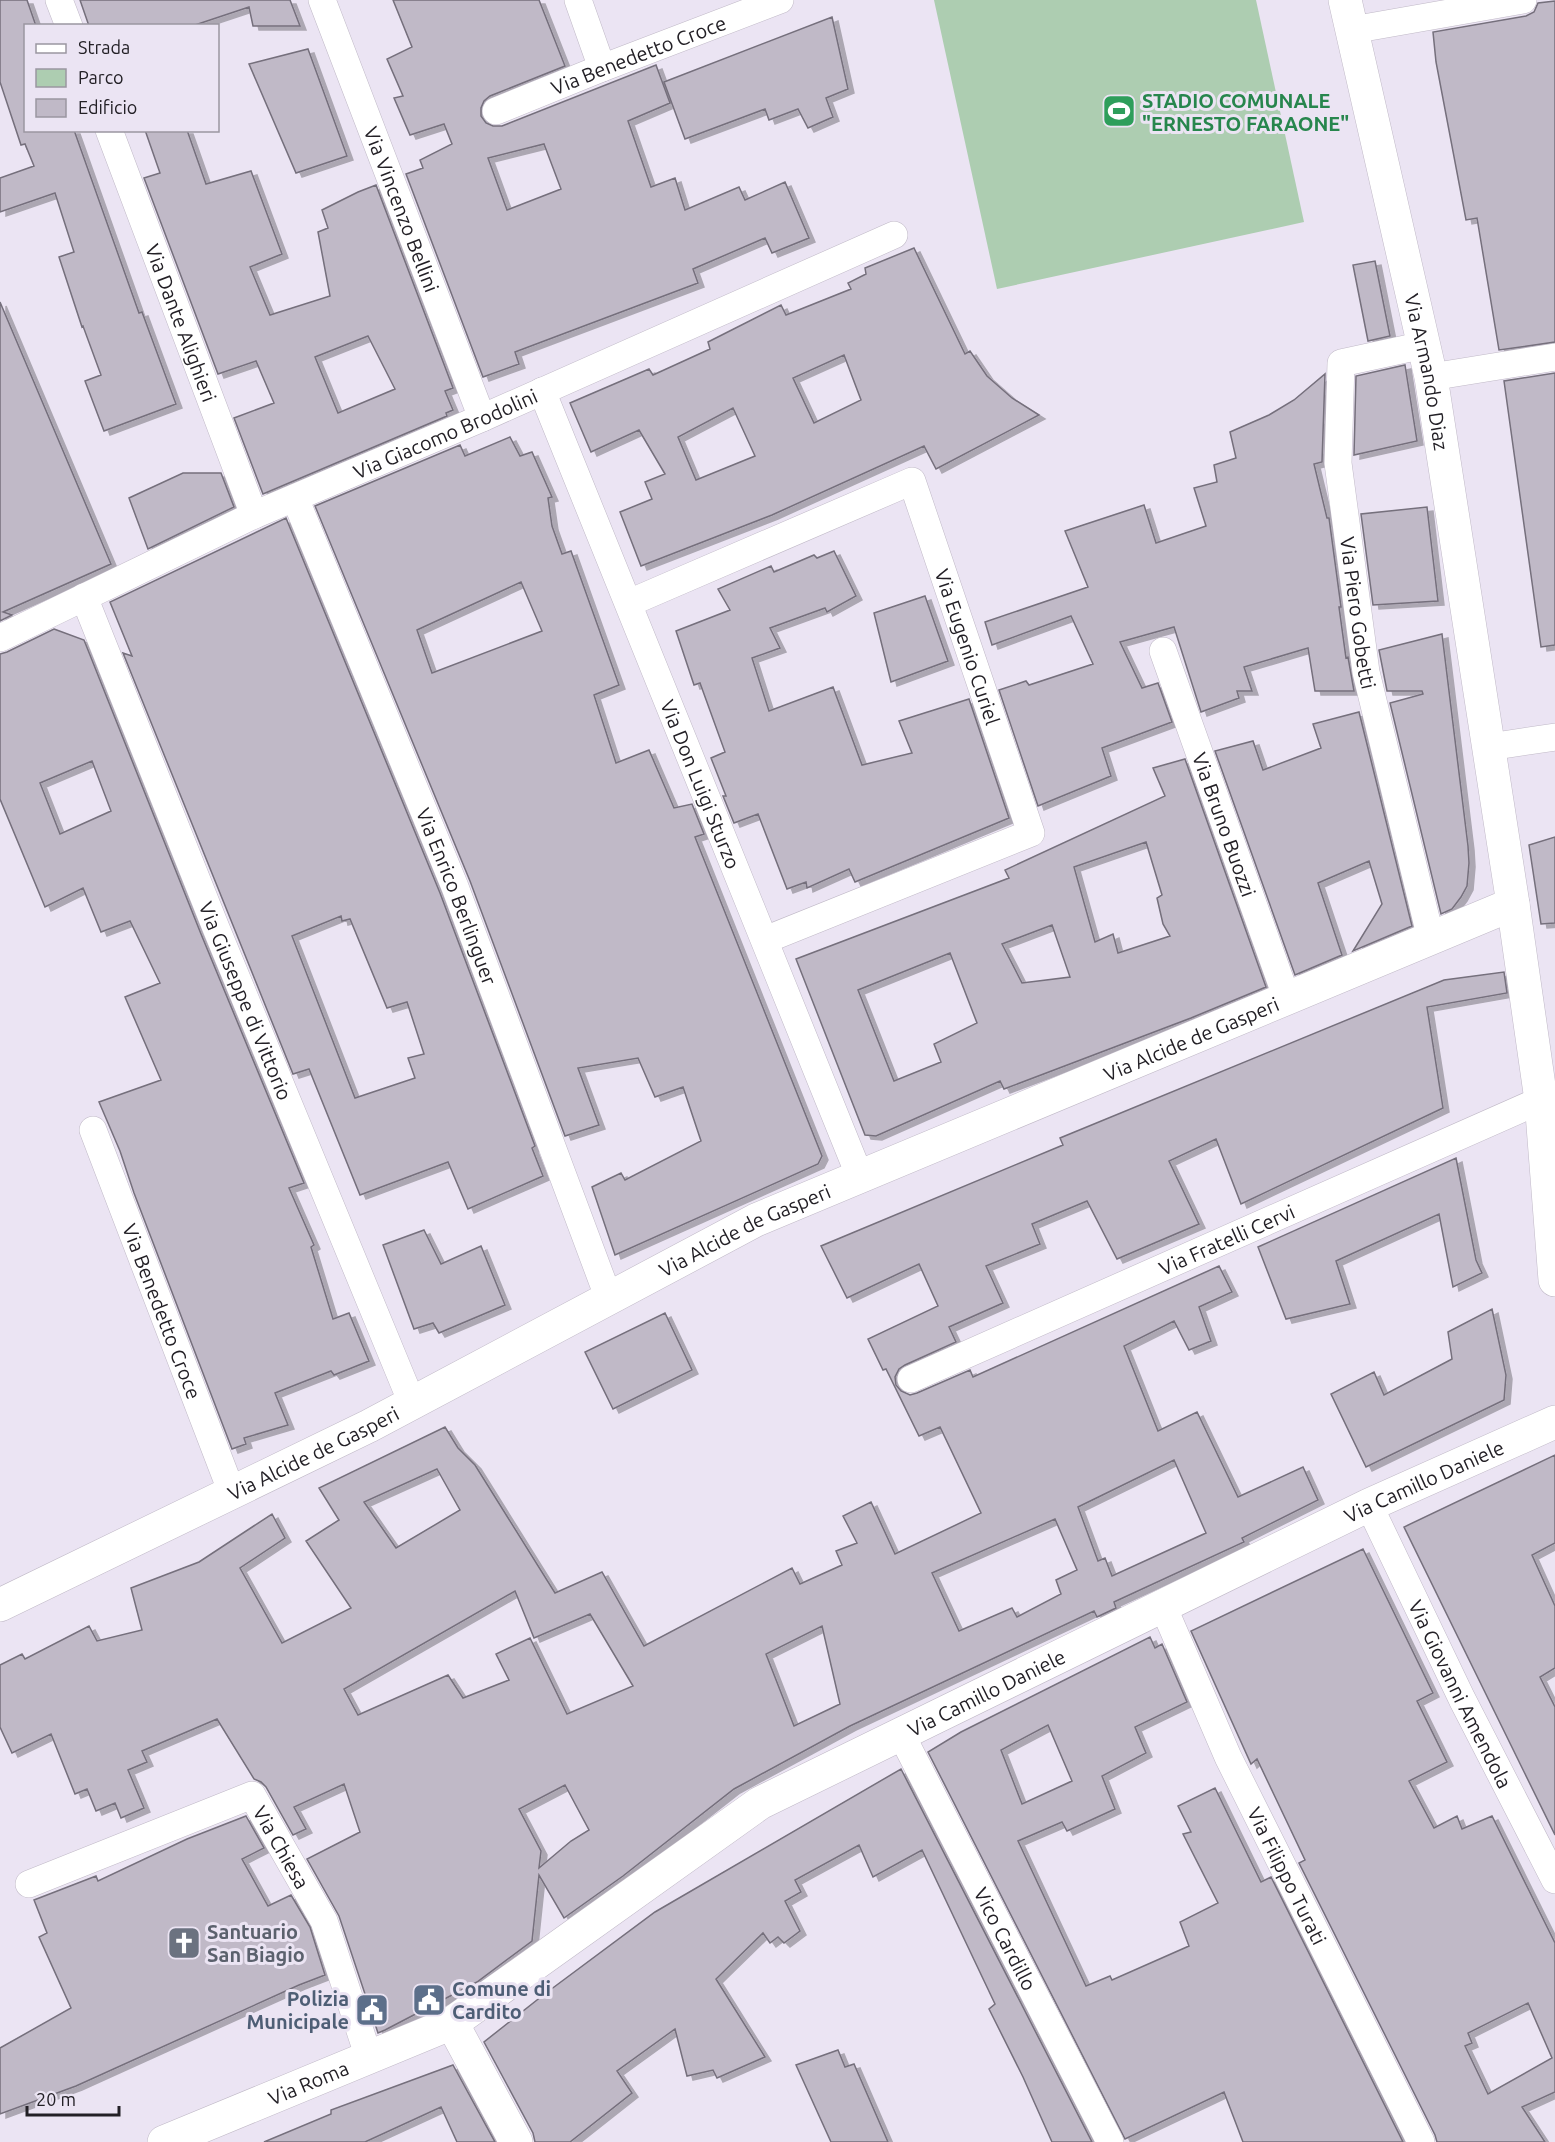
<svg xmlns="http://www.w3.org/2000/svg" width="1555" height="2142" viewBox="0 0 1555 2142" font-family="Ubuntu,sans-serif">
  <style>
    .green { fill: #adcdb1 }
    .building { fill: #c0b9c7; stroke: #756f7c; stroke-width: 1.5; fill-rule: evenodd; filter: url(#shadow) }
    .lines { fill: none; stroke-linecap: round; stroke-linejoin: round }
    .minor-casing { stroke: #c0b9c7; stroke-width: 28 }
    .tertiary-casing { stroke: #c0b9c7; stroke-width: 34 }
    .minor { stroke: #fff; stroke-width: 27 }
    .tertiary { stroke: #fff; stroke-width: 33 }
    .labels { text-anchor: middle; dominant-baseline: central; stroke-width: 6; stroke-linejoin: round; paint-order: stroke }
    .street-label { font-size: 20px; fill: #232026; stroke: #ebe4f3 }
    .leisure-label { font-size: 20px; font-weight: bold; fill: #27864d; stroke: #ebe4f3; text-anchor: start }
    .worship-label { font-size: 20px; font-weight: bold; fill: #5b616d; stroke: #ebe4f3; text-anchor: start }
    .service-label { font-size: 20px; font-weight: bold; fill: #4e5e75; stroke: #ebe4f3; text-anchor: start }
  </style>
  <defs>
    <filter id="shadow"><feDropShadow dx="6" dy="4" stdDeviation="0" flood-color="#0004"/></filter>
  </defs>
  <rect width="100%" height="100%" fill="#ebe4f3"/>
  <path class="green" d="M934,0H1256L1304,222L997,289Z"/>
  <path class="building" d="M0,0H27L36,26H26V130H74L139,313L142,312L176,404L104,431L85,381L101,375L83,326L82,327L59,257L74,252L55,193L0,212V178L34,166L25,144L21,145L0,82Z
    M80,0H290L300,26H253L249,7L192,26H89Z
    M393,0H539L565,66L490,96L484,101L481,108V116L486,123L493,126H502L656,65L670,103L628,121L651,187L675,178L685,210L739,187L745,200L785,182L809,238L772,253L765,238L693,269L698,283L515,352L519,364L483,377L406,174L423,168L420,160L452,144L444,124L410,135L394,98L403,96L387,59L412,47ZM544,144L561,189L507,210L488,158Z
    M1555,1V342L1499,350L1477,218L1466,220L1436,62L1433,32L1526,16L1534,12L1538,3Z
    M832,17L848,89L826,98L833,117L808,128L798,109L769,120L765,109L685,139L664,82Z
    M308,49L347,156L296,173L249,64Z
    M145,130H187L206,184L251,171L282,254L250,267L270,315L330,296L318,232L328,228L322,210L358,192L376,185L453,388L445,391L453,410L446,413L447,416L263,494L234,418L274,403L256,361L218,374L144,178L160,173ZM368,336L395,389L338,413L315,357Z
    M914,248L965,354L970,351L987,376L1012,398L1039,415L936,469L924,446L772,515L641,566L620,512L652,499L645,482L665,474L639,430L591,452L570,403L649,369L653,375L710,349L708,342L781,305L786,315L851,289L848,283L866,274L865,268ZM844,355L861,400L814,423L793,378ZM733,408L755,456L696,480L678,437Z
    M1375,261L1390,336L1368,341L1353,265Z
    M0,302L111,564L3,612L12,615L0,621Z
    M1405,365L1417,441L1354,455L1356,376Z
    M1555,373V645L1541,647L1504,381Z
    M1325,374L1322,462L1314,464L1327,518H1329L1341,607H1339L1346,658L1348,657L1354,691H1315L1308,648L1244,667L1252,691H1237L1239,698L1201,712L1174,627L1120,642L1142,688L1158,683L1172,722L1102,748L1111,776L1038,806L999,690L1026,681L1029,685L1093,664L1071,616L992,645L985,622L1088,587L1065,531L1144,505L1156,543L1206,526L1194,488L1217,482L1214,465L1236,458L1230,432L1269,415L1294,400Z
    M510,437L520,456L532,452L552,497L548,498L552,526L562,554L571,551L619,685L594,695L616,763L649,750L674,808L692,804L704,834L695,837L822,1156L818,1164L615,1255L592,1187L621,1173L625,1180L701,1141L683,1087L655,1097L638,1058L578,1068L599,1125L565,1136L470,881L315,506L460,445L465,456ZM521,582L542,631L432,673L417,630Z
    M183,473H221L234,507L148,549L129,498Z
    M1427,507L1438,601L1373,605L1361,514Z
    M286,518L440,893L535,1146L532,1148L543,1176L468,1209L448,1162L360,1195L309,1069L293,1074L123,653L132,656L110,602ZM341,916L342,921L350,919L387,1008L407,1002L424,1054L408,1058L415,1078L355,1098L292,936Z
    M834,551L856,596L827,612L825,608L770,628L780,648L752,658L769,711L833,687L862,765L912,753L899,721L969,699L1009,818L855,882L849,869L807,888L806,882L787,889L758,814L734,823L723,796H726L711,758L725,752L700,683L694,685L676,631L730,610L718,589L771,566L774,572L814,555L817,558Z
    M925,596L948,661L891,682L874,613Z
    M54,629L84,640L201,934L304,1183L289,1188L314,1245L311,1247L333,1319L349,1313L369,1361L334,1375L331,1371L275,1393L288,1425L244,1438L246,1444L232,1449L134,1193L120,1151L99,1102L161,1080L125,997L160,983L130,921L101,932L83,888L45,907L0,799V654L7,652ZM92,761L111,811L60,834L40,783Z
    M1442,634L1468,846L1469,863L1467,886L1461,897L1452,909L1441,914L1390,703L1423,694L1422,691H1387L1379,650Z
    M1359,712L1412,926L1353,951L1382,904L1369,861L1318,883L1342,955L1295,975L1215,751L1253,741L1263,770L1321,748L1313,724Z
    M1185,759L1266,987L1191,1018L1004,1089L1000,1081L876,1136L865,1135L796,959L1009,878L1005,870L1165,796L1153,768ZM1146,842L1162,895L1157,898L1163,924L1170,936L1118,953L1113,934L1095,942L1074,867ZM1052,925L1070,977L1022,983L1002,944ZM950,953L977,1023L934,1044L941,1062L894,1081L858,990Z
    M1555,837V923L1541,924L1529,845Z
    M1504,972L1507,993L1427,1007L1443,1108L1241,1204L1216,1139L1169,1161L1199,1224L1117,1259L1087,1201L1032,1224L1040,1244L986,1266L1003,1303L949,1327L956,1342L905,1365L899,1369L895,1377L896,1385L901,1391L910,1395L917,1393L970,1370L973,1377L1219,1266L1232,1292L1199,1307L1211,1341L1189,1350L1174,1321L1124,1346L1158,1431L1197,1412L1238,1497L1303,1467L1318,1500L1242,1538L1244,1542L1114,1602L1116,1608L1097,1617L1094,1611L850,1726L734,1789L623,1876L564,1918L539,1875L532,1941L477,1982L385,2030L378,2033L339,1916L307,1859L360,1832L344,1784L294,1807L306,1829L293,1835L266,1787L261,1782L254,1779L217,1719L142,1751L147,1762L128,1770L144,1808L121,1818L115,1803L96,1811L87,1789L75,1794L51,1734L12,1753L0,1727V1665L22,1654L25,1659L89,1626L97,1641L142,1630L131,1588L199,1562L272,1514L285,1538L240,1568L282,1643L351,1608L306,1541L339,1520L319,1488L445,1427L458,1448L475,1465L555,1593L602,1572L644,1646L792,1568L800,1584L842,1565L836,1551L857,1543L843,1516L871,1502L895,1554L981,1513L940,1427L919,1436L886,1369L883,1370L868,1339L938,1306L919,1264L847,1298L821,1246L1063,1145L1060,1138L1444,980ZM1174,1460L1206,1533L1112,1576L1105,1558L1098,1561L1078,1507ZM437,1469L460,1510L396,1548L364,1502ZM1055,1519L1077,1570L1056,1580L1061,1594L1017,1617L1012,1608L959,1631L932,1573ZM515,1591L534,1638L590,1614L633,1686L567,1714L530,1638L496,1654L509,1680L463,1698L448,1675L358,1715L344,1689ZM822,1626L840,1704L794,1726L766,1654ZM565,1785L589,1830L571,1841L539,1868L541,1851L519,1809Z
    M1456,1158L1476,1260L1482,1273L1453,1287L1439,1214L1336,1261L1350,1304L1286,1319L1258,1247Z
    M424,1230L441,1264L481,1246L505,1305L439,1333L433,1323L414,1329L383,1245Z
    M1492,1309L1506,1375L1504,1400L1366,1467L1331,1394L1374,1372L1384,1395L1452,1359L1448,1332Z
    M665,1313L692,1370L613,1409L585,1352Z
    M1555,1455V1543L1532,1555L1555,1606V1668L1540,1677L1555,1707V1835L1404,1527Z
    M1363,1549L1433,1693L1417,1701L1447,1762L1409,1781L1434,1828L1457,1816L1462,1829L1492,1816L1555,1943V2092L1522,2107L1545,2142H1437L1435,2135L1299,1863L1305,1860L1257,1759L1251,1764L1191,1631ZM1528,2003L1552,2058L1488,2094L1465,2046L1472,2043L1468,2033Z
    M1150,1637L1155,1648L1162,1644L1187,1702L1135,1727L1146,1753L1102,1776L1115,1809L1067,1831L1062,1822L1018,1841L1086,1986L1110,1976L1112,1980L1189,1946L1180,1922L1218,1903L1183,1834L1191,1832L1178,1806L1215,1788L1261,1882L1271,1877L1403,2142H1243L1224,2092L1125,2139L928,1752L961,1732ZM1048,1725L1072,1781L1022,1804L1001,1750Z
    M901,1769L1092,2142H1052L1023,2077L989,2009L995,2004L922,1850L873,1877L859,1845L795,1880L801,1892L785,1901L800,1931L784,1943L778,1937L770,1943L763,1933L716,1979L765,2057L717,2078L713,2070L687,2076L675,2029L617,2071L632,2093L570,2142H535L533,2133L484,2042L542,1996L655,1912Z
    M246,1816L264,1848L242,1859L268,1906L291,1895L310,1927L325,1975L299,1985L76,2086L0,2114V2048L71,2008L39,1937L47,1933L34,1900L96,1876L98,1881L187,1839Z
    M838,2050L845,2067L854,2064L888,2142H831L796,2065Z
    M453,2065L495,2142H457L441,2107L365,2142H264L331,2114V2110Z"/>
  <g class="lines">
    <defs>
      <g id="minor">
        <path d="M59,0L69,26"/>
        <path id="s1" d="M322,0L482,418"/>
        <path d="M578,0L602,68"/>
        <path d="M1352,30L1523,0"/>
        <path id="s2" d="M496,111L602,68L780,0"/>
        <path id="s3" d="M109,130L254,515"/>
        <path id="s4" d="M1424,345L1341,363L1338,463L1366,672L1431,939"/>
        <path d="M1431,377L1555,357"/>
        <path id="s5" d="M542,391L860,1177"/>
        <path id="s6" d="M295,498L455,887L609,1299"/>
        <path id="s7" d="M84,597L216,928L412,1403"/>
        <path id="s8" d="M629,603L912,481L1031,833L765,940"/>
        <path id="s9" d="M0,638L254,515L482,418L894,235"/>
        <path id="s10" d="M1163,651L1287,999"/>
        <path d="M1489,747L1555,737"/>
        <path id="s11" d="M93,1130L232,1493"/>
        <path id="s12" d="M911,1379L1541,1100"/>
        <path id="s13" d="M1369,1505L1462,1699L1555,1880"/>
        <path id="s14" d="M1163,1606L1228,1757L1421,2142"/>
        <path id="s15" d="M901,1734L1110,2142"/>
        <path id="s16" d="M29,1884L252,1795L324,1921L369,2058"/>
      </g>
      <g id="tertiary">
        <path id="s17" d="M1345,0L1431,377L1513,904L1541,1100L1555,1280"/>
        <path id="s18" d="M0,1605L369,1426L756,1220L1513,904"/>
        <path d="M452,2023L516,2142"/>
        <path id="s19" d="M164,2142L452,2023L760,1803L1369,1505L1555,1422"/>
      </g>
    </defs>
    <use href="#minor" class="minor-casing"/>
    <use href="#tertiary" class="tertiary-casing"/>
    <use href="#minor" class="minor"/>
    <use href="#tertiary" class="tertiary"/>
  </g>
  <defs>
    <symbol id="stadium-square" viewBox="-11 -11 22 22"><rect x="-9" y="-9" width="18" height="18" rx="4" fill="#2e9e5b" stroke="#ebe4f3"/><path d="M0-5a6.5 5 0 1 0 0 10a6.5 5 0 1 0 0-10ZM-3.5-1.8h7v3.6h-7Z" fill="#fff"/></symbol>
    <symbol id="church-square" viewBox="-11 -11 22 22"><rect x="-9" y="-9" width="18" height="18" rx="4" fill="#6b7280" stroke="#ebe4f3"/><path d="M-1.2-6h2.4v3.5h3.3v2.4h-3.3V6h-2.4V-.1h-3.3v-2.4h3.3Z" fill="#fff"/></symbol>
    <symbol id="civic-square" viewBox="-11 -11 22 22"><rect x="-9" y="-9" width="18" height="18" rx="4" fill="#5c6f8a" stroke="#ebe4f3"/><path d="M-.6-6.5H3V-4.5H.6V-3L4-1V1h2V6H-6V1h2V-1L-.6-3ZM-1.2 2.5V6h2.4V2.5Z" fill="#fff"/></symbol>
  </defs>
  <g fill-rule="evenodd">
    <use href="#stadium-square" x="1100" y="92" width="38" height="38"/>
    <use href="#church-square" x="165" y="1924" width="38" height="38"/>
    <use href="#civic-square" x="410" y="1981" width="38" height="38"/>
    <use href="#civic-square" x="353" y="1991" width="38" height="38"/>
  </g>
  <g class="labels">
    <g class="street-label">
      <text stroke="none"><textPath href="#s2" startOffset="153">Via Benedetto Croce</textPath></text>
      <text stroke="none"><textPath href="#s1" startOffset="224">Via Vincenzo Bellini</textPath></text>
      <text stroke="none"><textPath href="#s3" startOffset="206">Via Dante Alighieri</textPath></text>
      <text stroke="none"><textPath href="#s17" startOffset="381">Via Armando Diaz</textPath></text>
      <text stroke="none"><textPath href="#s9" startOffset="490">Via Giacomo Brodolini</textPath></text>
      <text stroke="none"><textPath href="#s4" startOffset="336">Via Piero Gobetti</textPath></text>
      <text stroke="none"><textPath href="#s8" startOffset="483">Via Eugenio Curiel</textPath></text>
      <text stroke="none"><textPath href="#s5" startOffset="424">Via Don Luigi Sturzo</textPath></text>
      <text stroke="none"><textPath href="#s10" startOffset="184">Via Bruno Buozzi</textPath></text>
      <text stroke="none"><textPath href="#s6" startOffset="430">Via Enrico Berlinguer</textPath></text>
      <text stroke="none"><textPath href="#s7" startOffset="435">Via Giuseppe di Vittorio</textPath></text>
      <text stroke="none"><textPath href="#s18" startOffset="1320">Via Alcide de Gasperi</textPath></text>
      <text stroke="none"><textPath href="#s18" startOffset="834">Via Alcide de Gasperi</textPath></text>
      <text stroke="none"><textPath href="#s12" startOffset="345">Via Fratelli Cervi</textPath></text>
      <text stroke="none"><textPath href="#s11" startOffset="194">Via Benedetto Croce</textPath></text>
      <text stroke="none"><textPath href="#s18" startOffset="348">Via Alcide de Gasperi</textPath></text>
      <text stroke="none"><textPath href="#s19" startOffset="1428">Via Camillo Daniele</textPath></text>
      <text stroke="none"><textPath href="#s19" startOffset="942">Via Camillo Daniele</textPath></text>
      <text stroke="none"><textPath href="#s13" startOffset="210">Via Giovanni Amendola</textPath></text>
      <text stroke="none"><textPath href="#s16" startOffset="300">Via Chiesa</textPath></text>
      <text stroke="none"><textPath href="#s14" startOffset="297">Via Filippo Turati</textPath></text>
      <text stroke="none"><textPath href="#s15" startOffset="230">Vico Cardillo</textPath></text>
      <text stroke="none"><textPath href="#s19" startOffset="156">Via Roma</textPath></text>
    </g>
    <g class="leisure-label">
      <text x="1142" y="100">STADIO COMUNALE<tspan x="1142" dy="23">"ERNESTO FARAONE"</tspan></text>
    </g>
    <g class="worship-label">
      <text x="207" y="1931">Santuario<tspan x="207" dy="23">San Biagio</tspan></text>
    </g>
    <g class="service-label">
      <text x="452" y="1988">Comune di<tspan x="452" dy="23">Cardito</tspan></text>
      <text x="349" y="1998" text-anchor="end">Polizia<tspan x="349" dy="23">Municipale</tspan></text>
    </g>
  </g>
  <rect x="24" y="24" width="195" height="108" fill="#ebe4f3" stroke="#9b96a1" stroke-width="1.5"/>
  <rect x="36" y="44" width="30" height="9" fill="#ffffff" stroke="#9b96a1" stroke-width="1.5"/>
  <text x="78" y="54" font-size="18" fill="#232026">Strada</text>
  <rect x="36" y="69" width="30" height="18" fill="#adcdb1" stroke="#9b96a1" stroke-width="1.5"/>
  <text x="78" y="84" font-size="18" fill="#232026">Parco</text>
  <rect x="36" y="99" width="30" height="18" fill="#c0b9c7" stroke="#9b96a1" stroke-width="1.5"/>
  <text x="78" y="114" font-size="18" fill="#232026">Edificio</text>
  <path d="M27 2106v9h92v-9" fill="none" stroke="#232026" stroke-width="3"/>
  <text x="36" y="2106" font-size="18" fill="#232026" stroke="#ebe4f3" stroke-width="4.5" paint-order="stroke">20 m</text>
</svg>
